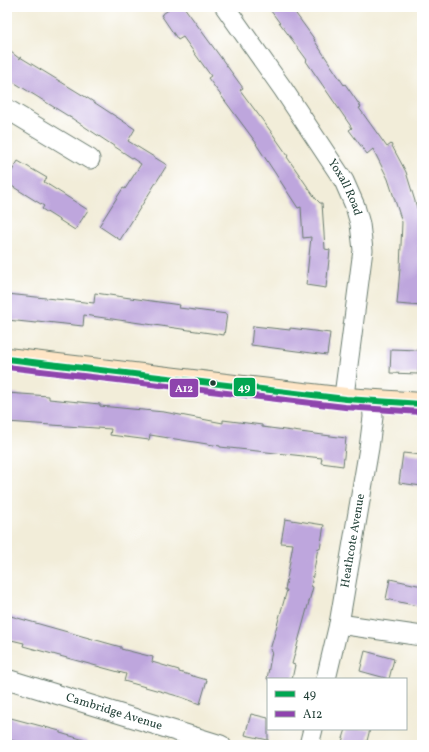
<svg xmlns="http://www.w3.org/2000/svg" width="429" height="752" viewBox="0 0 429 752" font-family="Vollkorn,serif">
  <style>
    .building { fill: #bea6dd }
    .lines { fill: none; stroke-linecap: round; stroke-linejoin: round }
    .street-casing { stroke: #697b6e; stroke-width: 21 }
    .secondary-casing { stroke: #697b6e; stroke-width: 24 }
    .street { stroke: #fff; stroke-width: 19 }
    .secondary { stroke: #fee5c5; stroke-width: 22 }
    .bus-1-casing { stroke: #fff; stroke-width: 9 }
    .bus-2-casing { stroke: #fff; stroke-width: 9 }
    .bus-1 { stroke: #00a651; stroke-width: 6 }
    .bus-2 { stroke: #8e44ad; stroke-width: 6 }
    .bus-dot { fill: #1f3d34; stroke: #fff; stroke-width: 1.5 }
    .labels { text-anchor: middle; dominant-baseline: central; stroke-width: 4; stroke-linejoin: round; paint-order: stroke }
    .street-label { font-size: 12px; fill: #1f3d34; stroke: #fff }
    .line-badge { stroke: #fff; stroke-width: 1.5 }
    .badge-label { font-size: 11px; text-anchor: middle; font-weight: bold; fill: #fff }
  </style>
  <rect width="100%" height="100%" fill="#fff"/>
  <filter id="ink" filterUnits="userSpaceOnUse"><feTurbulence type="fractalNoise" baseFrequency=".025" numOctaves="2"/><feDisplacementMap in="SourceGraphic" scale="8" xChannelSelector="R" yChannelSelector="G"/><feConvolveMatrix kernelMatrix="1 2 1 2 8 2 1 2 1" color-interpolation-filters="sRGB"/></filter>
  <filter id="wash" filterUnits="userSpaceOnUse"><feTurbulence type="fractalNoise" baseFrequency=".012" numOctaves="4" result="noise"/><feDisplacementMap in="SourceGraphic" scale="16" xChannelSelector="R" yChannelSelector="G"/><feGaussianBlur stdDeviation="0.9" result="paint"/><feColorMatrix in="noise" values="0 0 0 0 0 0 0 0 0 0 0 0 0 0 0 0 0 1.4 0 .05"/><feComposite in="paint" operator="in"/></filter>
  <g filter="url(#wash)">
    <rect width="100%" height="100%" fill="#f2edd9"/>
    <g id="blocks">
      <path class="building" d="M173,7H184L243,88L240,90L272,133L288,156L287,157L316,199L320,203H322L325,249L330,250L326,288L306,285L311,237L303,238L301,207L298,208L256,144H257L208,78L211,76L183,37L178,40L161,15Z
        M268,7H291L315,40H314L344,85L345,84L361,107L359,108L387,147L391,144L406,172L422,224V236H420L422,306L397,304L400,268L402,222L388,179L373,149L367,154L349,130L352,128L306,61L307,60Z
        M7,49L20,59V57L89,99L135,129L128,141L167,165L120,240L99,226L123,188L125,189L141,164L73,119L7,78Z
        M18,161L47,178L44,182L88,210L75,230L42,209L44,206L7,183V179Z
        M95,293L180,305L179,308L227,314L224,335L84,315L83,326L37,321L36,323L7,320V294L94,303Z
        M253,326L290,330V328L330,333L327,355L251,345Z
        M391,349L419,350L418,374L390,373Z
        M7,393L49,396V399L100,404V406L164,412L223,423V420L262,425V427L346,438L343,466L321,463L322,458L220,447V446L150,435L149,440L110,435L111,429L7,422Z
        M403,453L422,455V486L399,483Z
        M285,519L324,525L320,549L318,548L311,586L313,587L292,664L295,665L292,679H267L272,651L270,650L287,590H285L293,544L281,543Z
        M390,579L422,586V607L386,599Z
        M7,615L121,647V649L153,657L152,662L179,670V672L207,680L200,704L181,697L124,681L126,674L23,646L24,643L7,639Z
        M365,651L394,659L389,679L360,671Z
        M251,714L268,718V740L245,735Z
        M7,717L60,731V733L88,741V745H28L7,739Z
        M346,729H370L366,745H341Z"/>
    </g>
  </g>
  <g filter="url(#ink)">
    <use href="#blocks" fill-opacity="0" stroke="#697b6e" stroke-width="1"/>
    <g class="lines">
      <defs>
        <g id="street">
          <path id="s1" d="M225,7L283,89L344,181L355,206L360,224L363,250L345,388L346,399"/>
          <path d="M7,109L90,159"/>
          <path d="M339,624L422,636"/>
          <path id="s2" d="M7,679L221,745"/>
          <path id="s3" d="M326,679L339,624L369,448L373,417L372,401"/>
          <path d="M309,745L313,729"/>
        </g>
        <path id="secondary" d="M7,359L346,399L422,404"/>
      </defs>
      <use href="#street" class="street-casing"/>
      <use href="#secondary" class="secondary-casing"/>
      <use href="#street" class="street"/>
      <use href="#secondary" class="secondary"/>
      <defs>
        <path id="bus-1" d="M7,359L346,399L422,404"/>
        <path id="bus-2" d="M7,367L345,407L421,412"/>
      </defs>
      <use href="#bus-1" class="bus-1-casing"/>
      <use href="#bus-2" class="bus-2-casing"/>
      <use href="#bus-1" class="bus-1"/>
      <use href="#bus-2" class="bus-2"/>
    </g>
  </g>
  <circle class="bus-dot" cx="213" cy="383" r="3.5"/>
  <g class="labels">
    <g class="street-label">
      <text stroke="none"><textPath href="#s1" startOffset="217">Yoxall Road</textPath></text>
      <text stroke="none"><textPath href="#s3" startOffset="141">Heathcote Avenue</textPath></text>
      <text stroke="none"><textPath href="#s2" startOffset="112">Cambridge Avenue</textPath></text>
    </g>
  </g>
  <g class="line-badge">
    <rect x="233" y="377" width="23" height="20" rx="4" fill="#00a651"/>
    <rect x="169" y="378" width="30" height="20" rx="4" fill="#8e44ad"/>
  </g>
  <g class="badge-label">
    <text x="244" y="391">49</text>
    <text x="184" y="392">A12</text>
  </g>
  <rect width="429" height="752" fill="none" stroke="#fff" stroke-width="24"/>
  <rect x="267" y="678" width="140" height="52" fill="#ffffff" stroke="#a5b1ae"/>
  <rect x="275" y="691" width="20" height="6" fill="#00a651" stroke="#a5b1ae"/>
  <text x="303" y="698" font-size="12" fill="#1f3d34">49</text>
  <rect x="275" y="711" width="20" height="6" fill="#8e44ad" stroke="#a5b1ae"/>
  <text x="303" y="718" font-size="12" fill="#1f3d34">A12</text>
</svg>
